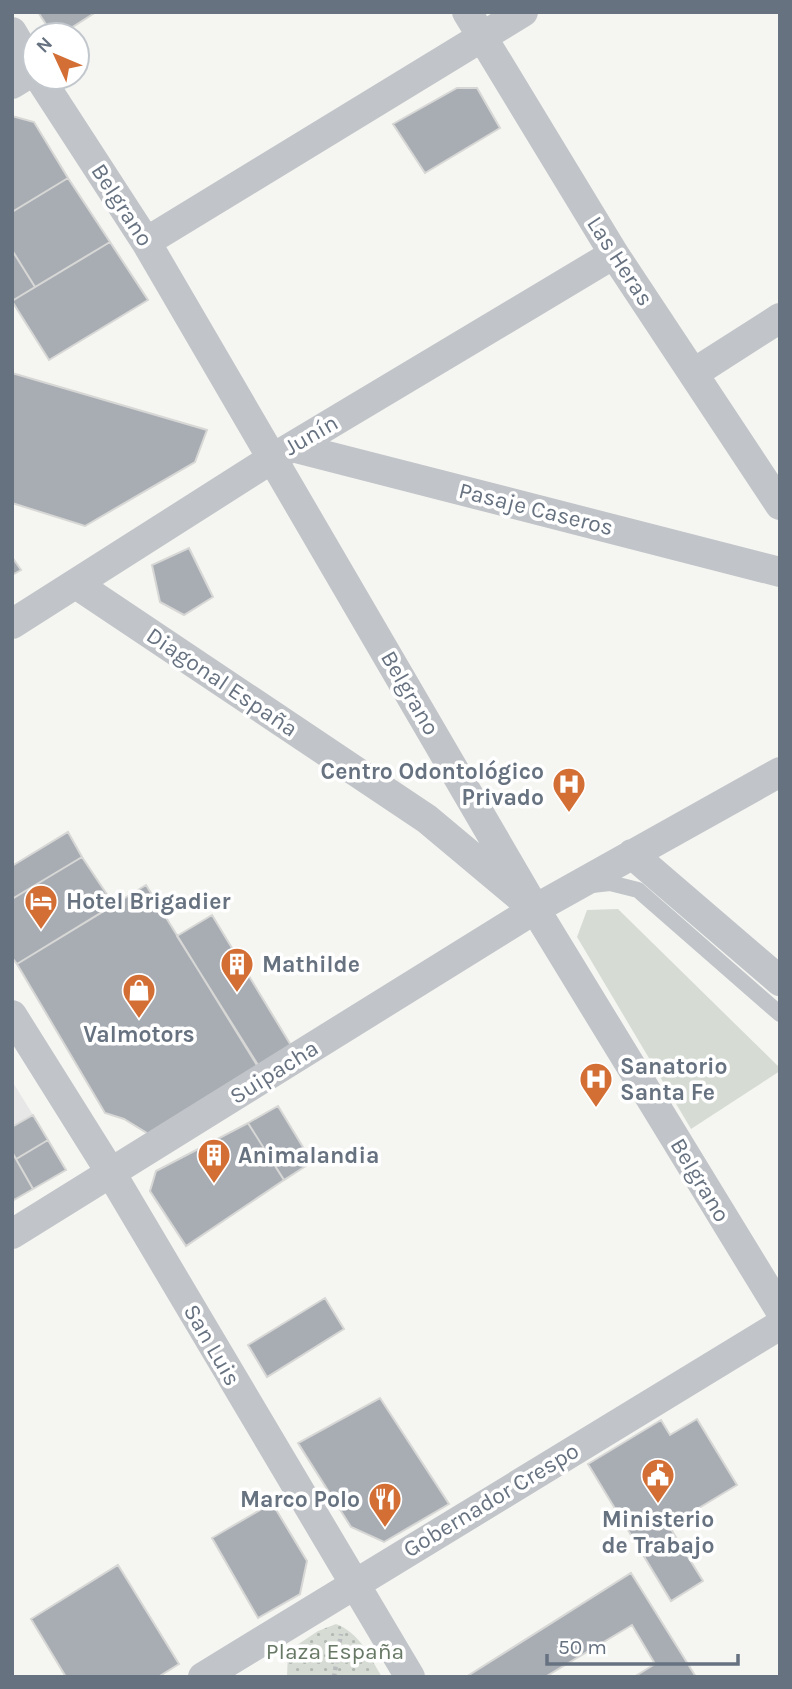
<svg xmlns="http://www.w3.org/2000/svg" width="792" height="1689" viewBox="0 0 792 1689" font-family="Karla,sans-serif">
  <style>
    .built { fill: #e6e7e6 }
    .grass { fill: #d6dcd4 }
    .park { fill: url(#park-dots) }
    .building { fill: #a8adb4; stroke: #d7d7d5; stroke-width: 2 }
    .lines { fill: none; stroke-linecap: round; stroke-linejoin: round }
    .path { stroke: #b9bbbe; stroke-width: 4.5; stroke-dasharray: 3.5 3.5; stroke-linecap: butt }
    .lane { stroke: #c1c4c8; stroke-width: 16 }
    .street { stroke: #c1c4c8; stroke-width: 30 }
    .labels { text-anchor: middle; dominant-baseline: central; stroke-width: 7; stroke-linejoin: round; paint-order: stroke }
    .street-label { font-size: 23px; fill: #677281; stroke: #fff }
    .poi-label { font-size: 23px; font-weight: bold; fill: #677281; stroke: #fff; text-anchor: start }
    .park-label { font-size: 23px; fill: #677965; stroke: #fff }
  </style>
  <defs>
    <pattern id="park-dots" width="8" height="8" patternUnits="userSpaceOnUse" patternTransform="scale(1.75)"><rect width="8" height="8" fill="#d6dcd4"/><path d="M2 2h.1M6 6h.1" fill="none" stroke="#b1b7b1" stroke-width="1.8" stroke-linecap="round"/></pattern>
  </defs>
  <rect width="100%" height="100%" fill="#f5f6f2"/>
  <path class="built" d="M12,1081L33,1115L12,1127Z"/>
  <path class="grass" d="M618,909L780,1068V1071L691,1129L577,937L587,910Z"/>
  <path class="park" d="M336,1624C360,1633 369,1656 382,1677H287L288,1651L318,1631Z"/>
  <path class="building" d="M38,12H96L60,35H53Z
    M457,88H477L500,128L425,173L393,124Z
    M12,116L34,122L68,178L12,212Z
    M68,178L110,242L35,287L12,250V212Z
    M110,242L148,300L49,360L12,301Z
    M12,250L35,287L12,301Z
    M12,373L207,430L195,462L85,526L12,503Z
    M189,548L213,597L184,615L160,602L152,565Z
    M12,557L21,570L12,575Z
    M68,832L82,857L12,899V866Z
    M82,857L114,905L17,964L12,958V899Z
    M146,885L263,1075L160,1141L124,1119L105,1113L17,964Z
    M212,915L295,1052L263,1073L177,936Z
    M278,1106L312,1162L284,1180L248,1123Z
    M33,1115L48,1140L16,1159L12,1152V1127Z
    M248,1123L284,1180L186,1246L150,1191L156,1171Z
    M48,1140L66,1170L33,1189L16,1159Z
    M12,1152L33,1189L12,1201Z
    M325,1298L344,1329L267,1377L248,1345Z
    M380,1398L449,1504L384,1542L351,1527L298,1443Z
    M380,1398L449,1504L384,1542L351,1527L298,1443Z
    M697,1419L737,1485L669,1526L703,1581L671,1601L588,1464L661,1420L670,1435Z
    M272,1503L307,1561L300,1594L258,1618L212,1538Z
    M118,1565L179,1664L158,1677H66L31,1619Z
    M631,1573L696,1677H634L655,1664L632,1625L545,1677H466Z"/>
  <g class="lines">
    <path class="path" d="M334,1677L341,1634"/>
    <path class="lane" d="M592,885L610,883L638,890L780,1014"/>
    <path class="street" d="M467,12L614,254L780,505
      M12,32L35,71
      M39,77L146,242L535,909L780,1310
      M12,84L35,70
      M146,242L523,12
      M694,373L780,318
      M292,447L780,572
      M76,584L427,819L519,896
      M12,624L273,458L614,254
      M632,854L780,981
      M12,1015L111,1173L410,1677
      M12,1234L535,909L780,772
      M203,1677L780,1325"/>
  </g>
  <defs>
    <symbol id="hospital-pin" viewBox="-11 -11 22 30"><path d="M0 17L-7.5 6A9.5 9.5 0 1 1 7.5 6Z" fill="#d36f35" stroke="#fff"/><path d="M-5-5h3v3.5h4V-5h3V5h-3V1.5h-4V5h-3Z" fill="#fff"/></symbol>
    <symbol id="hotel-pin" viewBox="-11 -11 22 30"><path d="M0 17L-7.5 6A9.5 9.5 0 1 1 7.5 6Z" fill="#d36f35" stroke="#fff"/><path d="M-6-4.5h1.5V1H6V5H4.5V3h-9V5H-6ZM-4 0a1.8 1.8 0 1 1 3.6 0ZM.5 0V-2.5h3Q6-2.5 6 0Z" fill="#fff"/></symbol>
    <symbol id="building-pin" viewBox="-11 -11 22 30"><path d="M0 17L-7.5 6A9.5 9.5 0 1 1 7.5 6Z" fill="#d36f35" stroke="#fff"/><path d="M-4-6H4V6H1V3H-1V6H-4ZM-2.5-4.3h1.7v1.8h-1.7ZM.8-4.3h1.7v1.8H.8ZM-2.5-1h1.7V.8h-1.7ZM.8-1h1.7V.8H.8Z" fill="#fff"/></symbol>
    <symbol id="shop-pin" viewBox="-11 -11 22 30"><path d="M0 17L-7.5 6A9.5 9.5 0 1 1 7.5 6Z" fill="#d36f35" stroke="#fff"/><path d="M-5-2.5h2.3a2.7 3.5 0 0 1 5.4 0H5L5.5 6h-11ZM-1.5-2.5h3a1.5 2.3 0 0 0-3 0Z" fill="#fff"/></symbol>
    <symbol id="civic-pin" viewBox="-11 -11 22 30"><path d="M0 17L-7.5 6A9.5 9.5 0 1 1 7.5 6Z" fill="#d36f35" stroke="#fff"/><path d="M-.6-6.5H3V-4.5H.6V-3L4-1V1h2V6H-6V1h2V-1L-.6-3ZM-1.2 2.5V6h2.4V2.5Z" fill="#fff"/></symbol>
    <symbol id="restaurant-pin" viewBox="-11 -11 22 30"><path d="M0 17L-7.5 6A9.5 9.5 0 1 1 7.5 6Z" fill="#d36f35" stroke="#fff"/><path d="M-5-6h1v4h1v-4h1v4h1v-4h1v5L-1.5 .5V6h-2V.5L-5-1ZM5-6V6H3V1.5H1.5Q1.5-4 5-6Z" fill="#fff"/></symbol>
  </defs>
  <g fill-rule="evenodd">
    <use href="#hospital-pin" x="550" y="765" width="38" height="52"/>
    <use href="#hotel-pin" x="22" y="882" width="38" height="52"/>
    <use href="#building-pin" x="218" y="945" width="38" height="52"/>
    <use href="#shop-pin" x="120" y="971" width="38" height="52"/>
    <use href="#hospital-pin" x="577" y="1060" width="38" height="52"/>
    <use href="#building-pin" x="195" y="1136" width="38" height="52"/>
    <use href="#civic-pin" x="639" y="1456" width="38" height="52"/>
    <use href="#restaurant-pin" x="366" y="1480" width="38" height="52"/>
  </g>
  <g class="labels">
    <g class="street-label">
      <text transform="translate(122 205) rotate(57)">Belgrano</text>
      <text transform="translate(620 261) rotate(57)">Las Heras</text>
      <text transform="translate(311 435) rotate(-30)">Junín</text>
      <text transform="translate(536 509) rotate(14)">Pasaje Caseros</text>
      <text transform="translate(222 682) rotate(34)">Diagonal España</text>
      <text transform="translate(410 693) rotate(60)">Belgrano</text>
      <text transform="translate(274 1072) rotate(-32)">Suipacha</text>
      <text transform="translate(700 1180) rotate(59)">Belgrano</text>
      <text transform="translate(212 1345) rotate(60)">San Luis</text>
      <text transform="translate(491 1500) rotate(-31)">Gobernador Crespo</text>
    </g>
    <g class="poi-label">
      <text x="544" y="771" text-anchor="end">Centro Odontológico<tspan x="544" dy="26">Privado</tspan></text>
      <text x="66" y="901">Hotel Brigadier</text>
      <text x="262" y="964">Mathilde</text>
      <text x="139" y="1034" text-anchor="middle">Valmotors</text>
      <text x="620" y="1066">Sanatorio<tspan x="620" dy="26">Santa Fe</tspan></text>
      <text x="238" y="1155">Animalandia</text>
      <text x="360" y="1499" text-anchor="end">Marco Polo</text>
      <text x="658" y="1519" text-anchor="middle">Ministerio<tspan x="658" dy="26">de Trabajo</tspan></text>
    </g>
    <g class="park-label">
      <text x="335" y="1651">Plaza España</text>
    </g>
  </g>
  <rect width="792" height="1689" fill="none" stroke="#677281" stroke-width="28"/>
  <g transform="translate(56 56) rotate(314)"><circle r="33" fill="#ffffff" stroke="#c2c7cd" stroke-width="2"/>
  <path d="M0-5L12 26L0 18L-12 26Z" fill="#d36f35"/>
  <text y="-10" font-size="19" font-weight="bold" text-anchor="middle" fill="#677281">N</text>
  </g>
  <path d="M547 1654v10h191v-10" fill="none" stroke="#677281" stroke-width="3.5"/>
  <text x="558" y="1654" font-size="21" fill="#677281" stroke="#ffffff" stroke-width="5" paint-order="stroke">50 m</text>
</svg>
